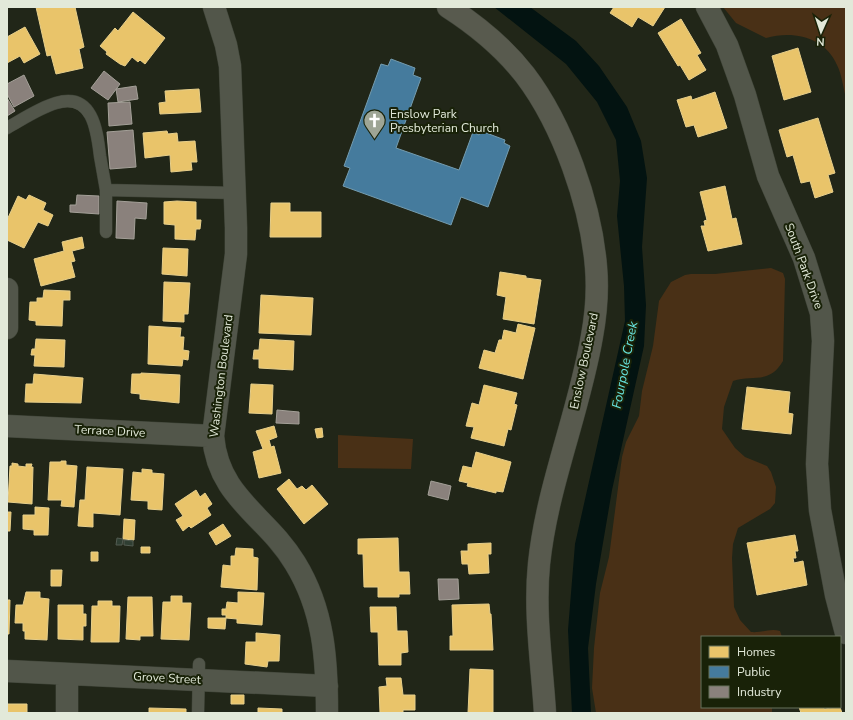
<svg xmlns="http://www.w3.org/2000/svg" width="853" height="720" viewBox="0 0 853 720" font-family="'Nunito Sans',sans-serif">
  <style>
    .green { fill: #493016 }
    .water { fill: #031311 }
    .homes { fill: #e9c46a; stroke: #e7cf8b }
    .public { fill: #457b9d; stroke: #749caf }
    .industry { fill: #8a817c; stroke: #a4a098 }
    .building { fill: #2f3e32; stroke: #525b51 }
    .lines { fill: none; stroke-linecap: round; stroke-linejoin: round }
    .lane-casing { stroke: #3e4337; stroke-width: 13 }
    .street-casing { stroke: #3e4337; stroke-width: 23 }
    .secondary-casing { stroke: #3e4337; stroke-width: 23 }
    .lane { stroke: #52564a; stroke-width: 12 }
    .street { stroke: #52564a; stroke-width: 22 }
    .secondary { stroke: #585a4e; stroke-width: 22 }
    .labels { text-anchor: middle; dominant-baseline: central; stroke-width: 4; stroke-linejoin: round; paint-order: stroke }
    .poi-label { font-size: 12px; fill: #e2e9d9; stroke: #192208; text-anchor: start }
    .street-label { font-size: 12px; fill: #e2e9d9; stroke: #192208 }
    .water-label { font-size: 13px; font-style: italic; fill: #67e5e0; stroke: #192208 }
  </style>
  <rect width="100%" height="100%" fill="#212618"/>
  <path class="green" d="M723,7H846V98C843,87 842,75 837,65C825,37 793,30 766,38L736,23Z
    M771,268L783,273L785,279L783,361C769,385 753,374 733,381L724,407L722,429L735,448L745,457L767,466L771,472L776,487L775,503L770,509L738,528L733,544L732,558L734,607L740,620L751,632C762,633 770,628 780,631L782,637H702V707H772V713H596L592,688L594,648L600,593L609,557L622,457L626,442L639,416L642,391L653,346L659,301L671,282L685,275L691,274H715Z
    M338,435L413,439L411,469L338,468Z"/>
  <path class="water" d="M494,7H530L576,41L599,66L627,107L641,141L647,178L642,247L646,305L644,346L612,490L596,584L588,648L591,713H572L568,630L575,544L625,321L624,286L617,216L620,181L616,140L597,102L566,64Z"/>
  <path class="homes" d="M36,7H75L84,47L79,49L83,68L56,74L51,55L47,56Z
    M614,7H665L653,26L638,17L632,27L610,13Z
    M133,12L165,38L145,64L140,60L138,62L132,57L125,66L120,64L106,54L107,52L100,46L115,28L118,31Z
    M681,19L701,53L697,55L706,70L689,80L680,65L678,66L658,33Z
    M25,27L40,54L24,63L20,56L7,63V37Z
    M798,48L811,92L784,100L772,56Z
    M199,89L201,112L160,114L159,103L166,102L165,91Z
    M715,92L727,128L698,137L694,125L686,127L677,100L691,96L692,100Z
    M818,118L835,173L828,175L833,192L815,198L810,181L801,183L793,155L787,157L779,130Z
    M167,131L168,134L177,133L178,142L195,141L197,162H191L192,170L171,172L170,155L145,158L143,133Z
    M725,186L732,219L736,218L742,244L708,251L701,226H705L704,221L707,220L700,192Z
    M29,195L46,203L43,210L53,215L48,226L38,222L24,248L7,240V220L18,196L26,200Z
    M177,201L196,202V220H201L200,229H196L195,240L175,239V225L164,224V202Z
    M271,203H290V212H321V237H270Z
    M82,237L84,248L72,251L75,261L71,262L75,277L41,286L34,259L64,251L62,242Z
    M163,248L188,249L187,276L162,274Z
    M500,272L526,276V278L541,280L534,324L503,319L506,297L497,295Z
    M164,282L190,283L188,314H184V322L163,321Z
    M44,290L70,291V300H63L62,326L36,325V321L29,320L30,302H37V298H43Z
    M261,295L313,298L311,335L259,333Z
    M518,324L535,328L523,379L479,368L484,350L495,353L499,340H502L504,330L516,333Z
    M149,326L181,328L180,337H184L183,350L189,351L188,360L183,359L182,366L148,364Z
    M36,339L65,340L64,367L34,366L35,355H31L32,349H35Z
    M260,339L294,341L293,370L259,368V359H253L254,350H259Z
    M141,373L180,375L179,403L140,399V394L131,393L132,374H141Z
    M34,374L83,378L81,403L25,402L26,384H33Z
    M251,384L273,385L272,414L249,413Z
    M484,385L517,393L514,404L517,405L511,430L508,429L504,446L471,438L474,427L466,426L472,403L479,405Z
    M747,387L790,392L788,413L793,414L791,434L742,429Z
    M274,426L277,437L269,440L271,447L274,446L281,473L259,478L253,452L263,449L256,431Z
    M322,428L323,437L317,438L315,429Z
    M476,452L511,462L503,492L496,491V493L467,486L468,483L459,481L463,466L472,468Z
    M61,461H66V465L77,466L74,507L61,506L62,500H48L50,462H61Z
    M12,463L18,464V466L26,467V464H32L31,467H33L32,504L8,502L10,466H12Z
    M87,467L123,469L120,515L93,513V527L78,526L80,500H85Z
    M142,469L152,470V473L164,474L162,510L148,509V501L131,500L133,472L142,473Z
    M289,479L297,489L302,486L306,490L312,485L328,504L304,524L277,489Z
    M196,490L200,497L205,493L212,504L207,508L211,515L191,528L189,526L183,531L176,520L183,516L175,504Z
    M35,507L49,508L48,535H34V530L23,529V515H35Z
    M7,512H11L10,531H7Z
    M124,519L135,520L134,540L123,539Z
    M223,524L231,536L216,545L209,533Z
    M795,535L798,551H795L796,558H793L794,563L803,561L807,585L757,595L747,543Z
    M398,538L399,572H409L410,594H399V597H378V587H364L363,554H358V539Z
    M491,543V554H488L489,573L469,574L468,564H462L461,551H468V544Z
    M141,547H150V553H141Z
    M236,548L253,549V557L258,558L257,590L221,587L223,565L231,566V556H235Z
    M91,552H98V561H91Z
    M51,570H62L61,586H51Z
    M26,592H40V598L49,599L47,640L25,639V631H23V623H15L16,605H23Z
    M238,592L264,593L262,625L237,623V619L226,618V615H222V609H226L227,602L238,603Z
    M171,596H182V603H191L189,640L161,639L163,602H171Z
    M128,597H152L153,636H140V640L126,639Z
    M7,600H10L9,634H7Z
    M98,601H112V606H120L119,642H91L92,606H98Z
    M489,604L490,614H491L493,650H450V636H453L452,605Z
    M58,605H83V614H86V626H83V640L58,639Z
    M370,607H396L397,631H407L408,652L401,653V665H379L378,632H371Z
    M208,618H226L225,629L208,628Z
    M256,633L280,635L279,661H268L267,667L245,664L246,642H256Z
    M470,669L493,670V713H468Z
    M386,678H401L403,695H415V710H403V713H380L379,687L387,686Z
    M231,695H244V704H231Z
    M7,704H27V713H7Z
    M799,707H824V709L840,707L842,713H801Z
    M149,708L186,709V713H149Z
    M258,708L282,709V713H258Z"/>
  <path class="public" d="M391,59L415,68L413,75L421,78L396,148L459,170L473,132L479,135L481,131L505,140L504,143L510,146L488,207L461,197L451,225L343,186L350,168L344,166L381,64L388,66Z"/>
  <path class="industry" d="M104,71L120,84L108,100L91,88Z
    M24,75L34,96L14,107L7,94V84Z
    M136,86L138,99L118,102L116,89Z
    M7,98L15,111L7,116Z
    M130,102L132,124L109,126L108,103Z
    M133,130L136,167L110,169L107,132Z
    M77,195L99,196V214L70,212V205H76Z
    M117,201L147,203L146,219L135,218L134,239L116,238Z
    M277,410L299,412V424L276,423Z
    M431,481L451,486L448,500L428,495Z
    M438,579H458L459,599L439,600Z"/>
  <path class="building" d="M117,538L123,539L122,545H116Z
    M124,540L133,541V546L124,545Z"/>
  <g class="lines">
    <defs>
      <path id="lane" d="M7,128C23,119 39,108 56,103C93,92 97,131 100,156C102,167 104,179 106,190L235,193
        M106,190V232
        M198,713L199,664"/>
      <path id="street" d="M214,7L226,45L230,66L236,228V254L213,436C218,498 267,516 295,563C324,610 327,660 327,713
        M707,7L727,45L745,95L768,176L804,258L821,313L823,341L817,464L820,510L836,595L846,633
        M7,289V328
        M7,426L213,436
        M7,671L327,686
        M67,713V674"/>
      <path id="secondary" d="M448,7C476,25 504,48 525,75C563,125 591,205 596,267C598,290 596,314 592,336C579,413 547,486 539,564C534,613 542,664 545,713"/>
    </defs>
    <use href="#lane" class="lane-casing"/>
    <use href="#street" class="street-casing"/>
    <use href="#secondary" class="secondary-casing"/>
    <use href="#lane" class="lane"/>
    <use href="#street" class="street"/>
    <use href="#secondary" class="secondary"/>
  </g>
  <defs>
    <symbol id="church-pin" viewBox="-11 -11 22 30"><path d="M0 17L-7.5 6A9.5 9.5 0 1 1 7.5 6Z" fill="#9ea595" stroke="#192208"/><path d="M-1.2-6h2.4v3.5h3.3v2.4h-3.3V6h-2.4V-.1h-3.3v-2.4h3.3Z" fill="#fff"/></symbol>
  </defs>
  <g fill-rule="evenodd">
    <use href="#church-pin" x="362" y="108" width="25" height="34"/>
  </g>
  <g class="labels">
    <g class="poi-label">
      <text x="390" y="114">Enslow Park<tspan x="390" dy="14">Presbyterian Church</tspan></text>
    </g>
    <g class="street-label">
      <text transform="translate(804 266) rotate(70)">South Park Drive</text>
      <text transform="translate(584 361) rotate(-78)">Enslow Boulevard</text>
      <text transform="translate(221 376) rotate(-83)">Washington Boulevard</text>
      <text transform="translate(110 431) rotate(3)">Terrace Drive</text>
      <text transform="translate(167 678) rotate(3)">Grove Street</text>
    </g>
    <g class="water-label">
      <text transform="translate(625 365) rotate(-79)">Fourpole Creek</text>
    </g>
  </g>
  <rect width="853" height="720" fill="none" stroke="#e2e9d9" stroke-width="16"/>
  <rect x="701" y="636" width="140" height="72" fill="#192208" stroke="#69725c"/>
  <rect x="709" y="646" width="20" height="12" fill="#e9c46a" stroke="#69725c"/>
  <text x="737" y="656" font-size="12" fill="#e2e9d9">Homes</text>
  <rect x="709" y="666" width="20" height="12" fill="#457b9d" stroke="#69725c"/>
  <text x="737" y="676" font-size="12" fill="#e2e9d9">Public</text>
  <rect x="709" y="686" width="20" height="12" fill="#8a817c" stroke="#69725c"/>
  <text x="737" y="696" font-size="12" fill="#e2e9d9">Industry</text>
  <g transform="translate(821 32) rotate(183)" stroke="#192208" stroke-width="3" paint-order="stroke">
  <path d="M0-3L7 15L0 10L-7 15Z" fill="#e2e9d9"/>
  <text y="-6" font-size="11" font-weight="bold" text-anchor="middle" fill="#e2e9d9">N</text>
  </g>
</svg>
